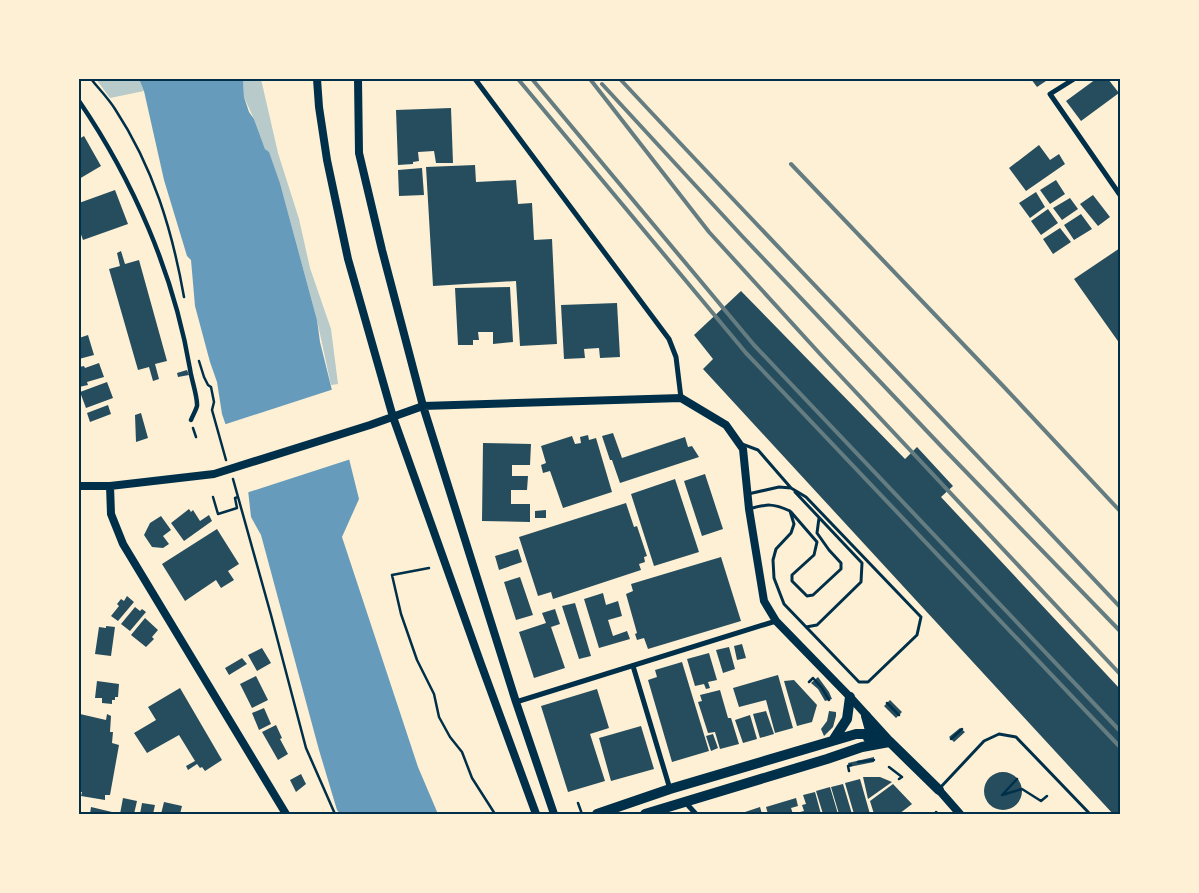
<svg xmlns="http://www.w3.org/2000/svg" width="1199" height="893" viewBox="0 0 1199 893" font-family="Arial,sans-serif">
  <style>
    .green { fill: #b9caca }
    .water { fill: #669bbc }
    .pier { fill: #fdf0d5 }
    .building { fill: #264d5e }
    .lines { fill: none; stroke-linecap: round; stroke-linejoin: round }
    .path { stroke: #003049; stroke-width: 2.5 }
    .service { stroke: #003049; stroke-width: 3 }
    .pedestrian { stroke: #003049; stroke-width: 4.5 }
    .minor { stroke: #003049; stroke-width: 5 }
    .tertiary { stroke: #003049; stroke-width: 8 }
    .primary { stroke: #003049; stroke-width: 10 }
    .rail { stroke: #657d81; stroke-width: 4 }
    .neatline { fill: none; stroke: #003049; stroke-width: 2 }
  </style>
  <rect width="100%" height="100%" fill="#fdf0d5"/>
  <path class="green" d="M96,79H139L144,91L110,98Z
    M243,79H261L278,153L299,219L310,268L331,329L338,384L331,385L317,320L280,183L269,153L265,149L254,119L244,97Z"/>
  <path class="water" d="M139,79H243L244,97L249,112L254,119L265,149L269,152L280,183L317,320L320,342L359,499L342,537L418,767L438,814H340L337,810L319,750L261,535L251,517L248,490L222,414L217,382L210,362L195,306L191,260L187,256L164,180L144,91Z"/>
  <path class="pier" d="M334,389L351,459L246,493L223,425Z"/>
  <path class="building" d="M1031,79H1049L1037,87Z
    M1096,79H1108L1119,93L1081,121L1066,101Z
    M451,108L453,163H436L434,151L418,152L419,161L413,162V164L398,165L396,110Z
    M84,136L101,166L79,179V139Z
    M1039,145L1050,160L1059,154L1065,164L1026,191L1009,168Z
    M475,165L476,182L516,180L518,204L532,203L534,240L552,239L557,344L520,346L516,281L433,286L426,167Z
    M422,168L424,195L399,196L398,170Z
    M1056,180L1065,194L1050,204L1040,190Z
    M115,190L128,224L83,240L79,229V203Z
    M1036,192L1045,207L1030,218L1019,203Z
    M1093,195L1110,217L1098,226L1080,204Z
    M1070,198L1078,209L1062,220L1053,208Z
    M1048,209L1058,223L1041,235L1031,221Z
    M1081,214L1092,229L1074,240L1064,225Z
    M1060,228L1071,242L1053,254L1043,239Z
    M1120,248V344L1074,279Z
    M121,251L125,264L139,260L167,361L155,364L159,379L153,381L149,367L138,370L109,269L120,266L117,253Z
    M510,287L513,342L493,344V332H478L479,340H473V345H458L455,288Z
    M741,291L905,459L917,447L953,486L941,497L1120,689V814H1113L703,369L713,359L694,335Z
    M617,303L620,357L600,358L599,348L584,349L585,358L564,359L561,305Z
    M88,335L94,355L79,359V338Z
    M99,363L104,377L87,382L88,385L79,387V367L84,366L85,368Z
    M187,370L189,375L178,377L177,373Z
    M107,382L113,398L86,408L80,392Z
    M108,405L111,414L90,422L87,413Z
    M141,413L148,438L136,442L135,415Z
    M613,433L622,458L685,437L688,447L692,446L699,457L620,483L612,460H610L602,436Z
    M588,435L589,440L596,438L612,492L563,508L550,471L543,473L541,465L546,463L541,446L572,436L575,444L581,443L580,437Z
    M483,443L531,444L530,465H512V476H528L527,490H511V504H530V522L482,521Z
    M705,474L723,529L702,536L684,481Z
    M675,479L699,552L654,566L631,494Z
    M626,503L634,527L637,526L647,556L644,557L645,562L639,564L641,570L553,599L551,592L538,596L519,537Z
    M189,509L191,512L193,510L200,521L209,515L212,521L184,541L171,523Z
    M546,510V518H535V511Z
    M161,516L171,530L163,536L169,544L163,548L152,547L144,535L150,523Z
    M217,529L239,564L228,571L234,580L221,588L216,580L185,601L162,564Z
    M518,549L522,562L499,570L495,556Z
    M721,557L741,621L648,649L644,638L637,640L635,634L637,633L626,594L633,591L631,584Z
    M520,577L533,615L516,620L504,582Z
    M603,593L606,605L618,601L622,616L608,620L613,636L627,631L630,639L599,648L584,599Z
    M127,596L134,602L118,621L111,616L119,606L117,604L121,599L124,601Z
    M575,603L591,656L579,659L562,606Z
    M135,607L140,611L142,609L146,612L130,631L121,624Z
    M555,609L560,624L551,627L565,668L534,678L519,632L546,623L542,613Z
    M145,618L158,630L152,637L154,639L146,647L131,635Z
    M106,626L115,627L111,656L95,654L99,627L106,628Z
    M742,644L746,658L737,660L734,646Z
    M729,647L735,669L723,673L716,650Z
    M262,648L271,663L257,671L248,655Z
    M709,653L717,680L708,682L710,688L706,689L704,684L695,686L687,659Z
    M242,658L247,664L229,675L225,668Z
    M682,662L709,751L672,762L648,680L657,677L655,670Z
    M778,675L793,728L775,733L766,700L739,707L733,688Z
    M256,676L268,700L252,708L240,684Z
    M818,677L829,692L832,699L825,701L818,689L811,683Z
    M794,680L817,705L812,722L797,726L784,681Z
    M97,681L119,684L118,697H115V700H112V704L102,703V698H95Z
    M180,688L222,760L205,771L202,767L200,768L197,764L188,770L186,766L195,761L179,735L147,753L134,733L156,720L148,707Z
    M597,689L609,728L590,734L605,781L568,792L541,706Z
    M720,690L728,718H731L739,744L720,749L715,732L708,733L698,702L702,701L700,695Z
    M890,700L902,712L896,718L884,706Z
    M264,708L271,724L259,730L252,713Z
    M79,709H81L80,714L106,720L107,714L111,716L110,732H113L112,743L119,745L110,795H105V800L81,796L82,792H79Z
    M766,711L774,734L760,738L753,714Z
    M829,711L836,712V716L833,727L824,736L821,729L827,721Z
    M750,715L757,739L743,743L735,720Z
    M276,725L282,738L280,739L288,754L278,760L262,732Z
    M641,726L654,769L611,781L599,738Z
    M960,728L965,732L954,742L949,737Z
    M713,734L718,748L711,751L706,736Z
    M874,757V762L849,767L848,763Z
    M984 791a19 19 0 1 1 38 0a19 19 0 1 1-38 0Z
    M301,774L306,784L296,792L290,780Z
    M863,777H880L892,782L868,799Z
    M860,779L870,814H854L845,783Z
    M843,784L852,814H839L831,787Z
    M893,784L912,804L899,814H874L870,801Z
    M830,787L838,814H823L816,791Z
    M815,792L821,814H800V812L804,811L802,805L806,804L803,795Z
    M123,798L137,801L134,814H120Z
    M796,798L798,806L791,808L793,814H768L766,807Z
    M164,802L182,806L180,814H161Z
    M142,803L155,805L153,814H140Z
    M91,807L112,812V814H90Z
    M760,807L762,814H739Z"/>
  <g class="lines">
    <path class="path" d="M91,79C99,89 108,98 115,109C153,167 172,229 184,297
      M199,361L204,377
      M204,377L208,385L211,387L214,402L212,410L226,460
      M193,428L196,437
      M233,479L271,615L306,748L335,814
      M213,497L218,514L237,508L235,498L238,497
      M429,568L392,575L401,614L417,660L434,694L439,717L450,737L462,752L472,778L495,814
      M809,682L813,678L822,688L829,700
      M887,703L899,715
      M951,739L962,729
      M858,762L874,760
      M889,767L902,777L899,779
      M849,771L848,766L851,765
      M1003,794L1017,779
      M1002,795L1022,789L1041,801L1047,796
      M578,803L582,814
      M935,814L936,812L938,814"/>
    <path class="service" d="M742,444L758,450L791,488L806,497L921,617L917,635L868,682H859L784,604L774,578L773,560L776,549L791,533L794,524L790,511C773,503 767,504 749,509
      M795,492L862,563L861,582L817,625L806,627
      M748,494L779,487L791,488
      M791,512L817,542L814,555L792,575V581L807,596L813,595L841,569V563L829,550L817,533L819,518
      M939,789L984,741L999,734L1016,737L1090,814"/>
    <path class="pedestrian" d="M79,101C133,180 174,274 190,369C191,378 198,398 197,406C196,410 193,415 191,420"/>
    <path class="minor" d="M475,79L669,339L676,357L681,398
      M1074,79L1050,94L1120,195
      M633,666L670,789
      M516,702L776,621
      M685,802L696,814"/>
    <path class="tertiary" d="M317,79L319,107L327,160L348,259L393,417L481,664L536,814
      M358,79L359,153L382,250L423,406L516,702L554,814
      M79,486H110L214,474L370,425L423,406L681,398L726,425L743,449L749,509L764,601L776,621L850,697L890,741
      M110,486L111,514L123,544L286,814
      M939,790L960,814"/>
    <path class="primary" d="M866,716L871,734L868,738
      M834,739L847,719L850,697
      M597,814L670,789L856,734H871L890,742L939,790
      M645,814L827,759L862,747L889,742"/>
    <path class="rail" d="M518,79L746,353L1120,747
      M532,79L754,345L1120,731
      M590,79L709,232L821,355L1120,674
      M620,79C785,256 954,430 1120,607
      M602,84L742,236L941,446L1120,631
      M791,164L1005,388L1120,511"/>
  </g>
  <rect width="1199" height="893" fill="none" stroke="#fdf0d5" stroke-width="160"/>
  <rect x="80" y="80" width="1039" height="733" class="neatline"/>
</svg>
